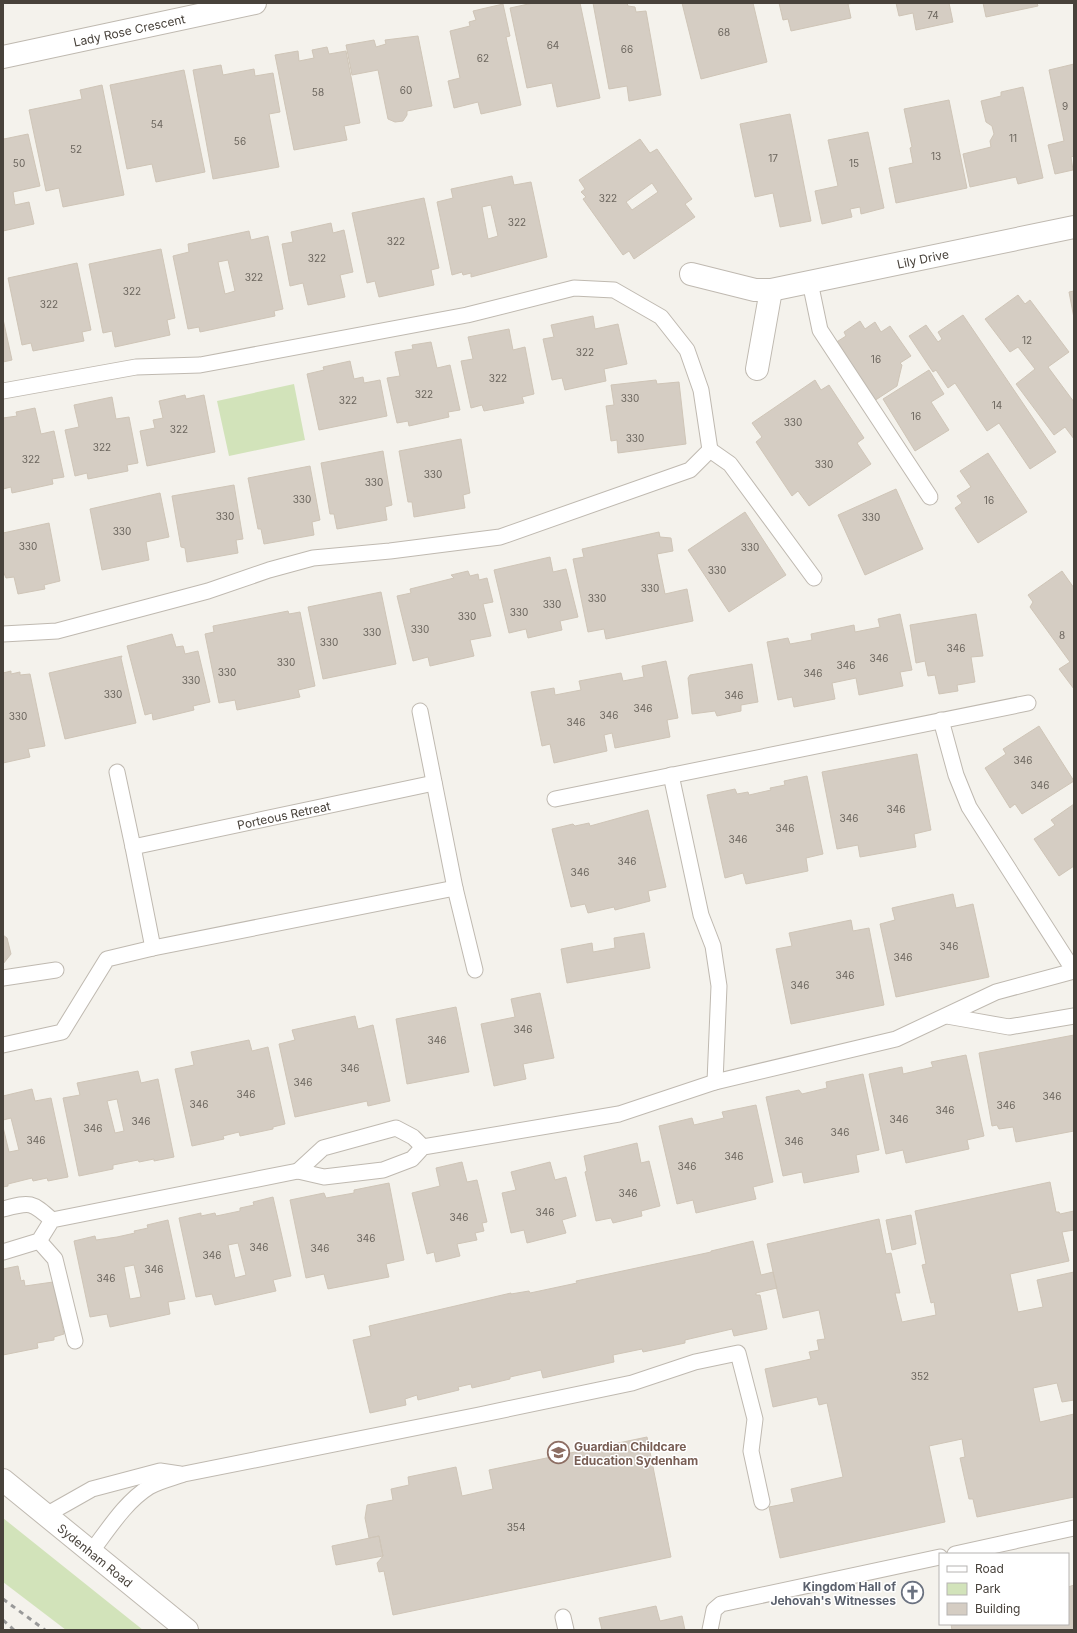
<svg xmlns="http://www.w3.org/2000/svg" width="1077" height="1633" viewBox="0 0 1077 1633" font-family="Inter,sans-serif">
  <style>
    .green { fill: #d2e3ba }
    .building { fill: #d5cdc3; stroke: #cfc5b7; fill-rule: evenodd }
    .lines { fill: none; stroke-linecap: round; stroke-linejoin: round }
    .service-casing { stroke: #bfb9b0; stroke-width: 17 }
    .minor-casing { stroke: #bfb9b0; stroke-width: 24 }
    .tertiary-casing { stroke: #bfb9b0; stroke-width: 24 }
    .service { stroke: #fff; stroke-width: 15 }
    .minor { stroke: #fff; stroke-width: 22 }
    .tertiary { stroke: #fff; stroke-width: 22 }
    .rail { stroke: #999; stroke-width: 3; stroke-dasharray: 5 5; stroke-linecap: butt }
    .labels { text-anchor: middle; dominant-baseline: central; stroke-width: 3; stroke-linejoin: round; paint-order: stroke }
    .number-label { font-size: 10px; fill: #6b655d }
    .street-label { font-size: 12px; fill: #48423b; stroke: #fff }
    .education-label { font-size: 12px; font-weight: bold; fill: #785e54; stroke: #fff; text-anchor: start }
    .worship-label { font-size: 12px; font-weight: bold; fill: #5b616d; stroke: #fff; text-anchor: end }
  </style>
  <rect width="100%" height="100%" fill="#f4f2ec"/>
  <path class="green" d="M294,384L305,440L229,456L217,401Z
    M3,1518L143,1630H66L3,1582Z"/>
  <path class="building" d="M533,3H580L600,98L557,107L552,83L527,88L510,8Z
    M593,3H627L628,6L635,7L636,12L646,11L661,95L629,101L627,86L609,89Z
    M682,3H753L767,62L701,79Z
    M779,3H854L848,4L851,18L791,31L788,19L783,20Z
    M896,3H949L953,22L916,30L913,13L899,16Z
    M983,3H1037L1038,6L986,17Z
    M503,4L510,36L506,37L521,105L481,114L478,102L454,108L448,81L460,78L450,31L470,26L469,22L476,20L473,11Z
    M418,36L432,106L407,111V115L403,121L395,122L388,119L378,70L352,75L346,45L374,40L376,47L386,44L385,40Z
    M327,47L329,54L346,51L360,123L344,126L347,140L294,150L275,55L298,51L299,61L314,58L312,50Z
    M1074,64V156L1071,157L1073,170L1055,174L1048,145L1064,141L1049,70Z
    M221,65L223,75L254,69L255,76L273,73L280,112L269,114L279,167L213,179L193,70Z
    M184,70L205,172L156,182L152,164L127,169L110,85Z
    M102,85L124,195L63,207L59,188L46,191L29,110L82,99L80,90Z
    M1023,87L1043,178L1018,184L1016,177L970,187L963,154L991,147L990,141L994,134L992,126L986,122L981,101L1001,96V92Z
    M949,100L967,188L896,203L889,168L913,163L910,148L912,147L904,109Z
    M790,114L811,221L780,227L773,193L755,197L740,124Z
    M868,132L884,208L861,214L860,207L850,209L852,217L822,224L815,191L838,186L828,140Z
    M28,134L40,186L13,192L15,205L29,202L34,224L3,231V136L4,139Z
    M640,139L650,153L657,149L692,199L685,204L695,217L634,259L629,251L623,255L583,199L586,197L581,192L585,189L579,180ZM652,183L658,192L632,210L626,202Z
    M512,176L514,185L531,182L547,257L471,277V273L463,275L462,272L452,275L437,202L453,198L451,189ZM491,205L498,236L488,239L482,207Z
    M424,198L439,268L431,270L434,285L379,297L375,281L367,283L352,213Z
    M331,223L333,233L344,230L353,272L340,275L345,297L308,305L303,283L290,286L282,244L293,242L291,232Z
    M249,231L251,240L268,236L283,309L274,311L275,316L200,332L199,327L188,329L173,256L189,252L188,244ZM228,260L235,291L225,294L218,262Z
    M161,249L175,318L167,320L170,335L115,347L112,331L103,333L89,264Z
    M77,263L91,330L82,332L84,341L33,351L31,343L22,345L8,278Z
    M1074,291V318L1069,292Z
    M1018,295L1025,304L1030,300L1069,352L1048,367L1074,402V439L1065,427L1054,435L1016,384L1035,369L1018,347L1010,352L985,319Z
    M963,315L1056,452L1030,469L999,423L987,431L955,383L948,388L936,370L933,372L909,336L926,325L938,342L942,339L938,332Z
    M593,316L595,329L618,324L627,364L604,369L606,381L565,390L562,378L552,380L543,339L554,337L551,325Z
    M3,319L12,360L3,362Z
    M860,321L865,329L875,322L881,332L890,326L911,356L900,363L902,365L897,386L874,401L835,343L846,336L844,332Z
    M509,329L513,350L525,347L534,394L522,397L524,403L484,411L482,405L471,408L461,361L473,359L468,337Z
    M431,342L437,368L450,365L460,410L448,412L449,417L409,426L408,421L397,423L387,378L400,376L395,352L413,349L412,345Z
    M350,361L354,379L363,377L364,383L380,380L387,416L319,430L307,374L324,370L323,367Z
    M929,370L944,394L931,402L949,430L915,451L883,399Z
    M656,380L657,384L679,382L686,444L618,453L617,440L611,441L606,406L614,405L611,385Z
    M815,380L821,390L829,385L864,438L857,443L871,464L809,506L798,491L792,496L756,442L762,437L752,423Z
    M185,395L186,399L204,395L215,452L147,466L140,431L155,428L153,420L163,418L159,401Z
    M112,397L116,419L129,417L138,463L127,465L128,471L88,479L87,473L75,476L65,430L79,427L74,405Z
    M35,408L41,434L54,431L64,477L52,479L53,484L12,493L11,487L3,489V418L17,416L16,412Z
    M461,439L470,493L463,495L465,508L414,517L412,502H408L399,451Z
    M383,451L392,505L385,507L387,520L337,529L334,514H330L321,463Z
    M988,453L1027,512L978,543L955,508L962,503L957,496L971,487L960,471Z
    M310,466L320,520L312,522L314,535L264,544L261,529H258L248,478Z
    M234,485L243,539L236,540L238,553L187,562L185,548L181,547L172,496Z
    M896,489L923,549L865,575L838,515Z
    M160,493L169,537L146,542L149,560L102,570L90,509Z
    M745,512L786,575L729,612L688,550Z
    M49,523L60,581L44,585L45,589L18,594L14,577L6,578L3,571V533Z
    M659,532L660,537L671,538L673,551L657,554L665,594L687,589L693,621L606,639L604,629L588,632L573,559L584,557L582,549Z
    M550,557L553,572L566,569L578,617L560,621L562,630L528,638L526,629L509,633L494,570Z
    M468,571L470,576L478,574L479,580L487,578L493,602L483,604L491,636L470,640L474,656L430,666L428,657L413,661L397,596L411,593L410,589L454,578L451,575Z
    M1062,571L1074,588V689L1059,669L1070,662L1030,607L1033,602L1028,595Z
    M381,592L396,664L323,679L308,607Z
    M288,611L289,614L300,612L315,686L298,690L300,697L237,710L235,700L219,703L205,634L214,632L213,626Z
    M900,614L912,670L900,672L903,686L859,695L856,678L832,683L835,699L794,707L792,697L778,700L767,642L788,638L790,644L812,640L811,634L854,625L855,632L880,627L878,619Z
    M976,614L983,656L971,657L975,682L957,685L958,691L939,694L935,675L928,676L925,661L916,663L910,625Z
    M172,634L176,647L183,646L185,654L198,651L210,702L193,706L194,710L153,720L152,713L145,715L127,646Z
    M122,656L121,658L136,723L65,739L49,673Z
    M666,661L678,718L667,720L670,737L615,748L612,733L604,735L607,751L554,763L550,744L542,746L531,692L554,688L555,695L581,690L579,681L621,673L623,681L644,677L642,666Z
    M752,664L758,702L741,705V711L717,716L715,711L692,714L688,678L690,675Z
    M11,671V674L20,672V675L30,674L45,746L28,749L30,757L3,763V673Z
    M1039,726L1074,781L1022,814L1015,804L1010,808L985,768L1006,754L1003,749Z
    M917,754L931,830L914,834L916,847L860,857L858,845L837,849L822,772Z
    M807,776L823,854L806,858L808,871L746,884L743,873L725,878L707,795L735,789L737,794L748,792L749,795L771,790L770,788L785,785L784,781Z
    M1074,804V866L1059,876L1034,839L1055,825L1051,820Z
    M648,810L666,887L648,891L650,901L615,910L614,907L588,913L585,904L571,907L552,829L573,824L575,826L589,823L590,826Z
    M953,894L956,908L973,904L989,977L896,997L880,924L895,920L892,908Z
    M851,920L853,931L869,928L884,1005L791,1024L776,949L792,946L789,933Z
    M644,933L650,968L567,983L561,949L592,943L593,952L615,948L614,938Z
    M3,935L7,938L11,954L3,964Z
    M540,993L554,1058L523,1064L526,1079L494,1086L481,1024L515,1017L511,999Z
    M456,1007L469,1072L407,1084L396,1019Z
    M355,1016L358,1029L373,1025L390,1101L368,1106L367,1101L295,1117L279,1044L295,1040L292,1030Z
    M1074,1035V1131L1016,1142L1013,1127L999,1129L997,1125L992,1126L979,1053Z
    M249,1040L252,1051L268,1047L285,1124L273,1127V1129L240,1136L239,1132L223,1136L224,1139L192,1146L175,1069L194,1065L191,1052Z
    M966,1055L984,1136L967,1140L969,1149L906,1163L903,1150L886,1154L869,1074L902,1067L903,1074L933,1067L931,1062Z
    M138,1071L141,1083L158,1079L174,1157L154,1161V1159L139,1162L138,1160L113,1165V1169L79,1176L63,1098L80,1095L77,1083ZM117,1099L124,1131L115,1133L107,1101Z
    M863,1074L879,1150L856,1155L859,1172L804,1183L802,1172L783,1176L766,1097L799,1090L802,1094L827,1088L826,1082Z
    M32,1089L35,1101L51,1098L68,1177L48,1181L47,1178L33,1181L32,1178L8,1184V1186L3,1187V1127L9,1152L19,1150L11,1118L3,1120V1096Z
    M756,1105L773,1182L753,1187L756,1199L696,1213L693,1200L677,1204L659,1126L692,1118L694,1125L724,1118L722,1112Z
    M637,1143L641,1163L649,1161L660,1206L641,1211L642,1216L613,1223L611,1218L596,1221L585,1172L587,1171L584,1156Z
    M462,1162L467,1182L477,1180L487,1222L482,1223L484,1231L475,1233L477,1240L457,1244L460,1256L436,1262L434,1252L427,1254L412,1193L440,1186L436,1168Z
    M550,1162L555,1180L566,1177L576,1216L562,1220L566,1233L527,1243L524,1230L511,1233L502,1193L516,1190L511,1172Z
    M1050,1182L1056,1212H1059L1060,1214L1074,1211V1230L1062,1232L1069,1261L1010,1274L1018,1312L1043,1307L1037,1280L1074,1272V1400L1062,1402L1057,1383L1033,1388L1040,1422L1074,1414V1497L977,1517L973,1499H969L960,1458L965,1457L962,1439L929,1446L945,1522L780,1558L769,1507L794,1502L791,1489L843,1477L827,1403L819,1405L817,1397L773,1407L765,1369L811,1359L809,1352L819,1350L817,1340L825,1339L819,1310L783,1318L767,1244L879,1219L886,1254L891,1253L900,1293H895L902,1322L936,1315L934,1302L931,1303L922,1265L926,1264L915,1211Z
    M389,1183L404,1260L386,1264L389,1277L328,1289L324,1274L306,1278L290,1200L324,1193L326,1198L354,1193V1190Z
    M273,1197L291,1276L273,1280L276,1291L215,1305L212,1294L196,1297L179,1218L201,1213V1216L215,1213L216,1216L221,1215L240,1211V1208L254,1205L253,1202ZM238,1243L246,1275L235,1278L228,1245Z
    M911,1215L916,1244L892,1250L886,1220Z
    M168,1220L185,1299L168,1302L170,1314L110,1327L107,1314L90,1317L74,1241L95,1236L96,1240L117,1237L135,1233L134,1231L148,1228L147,1225ZM134,1265L141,1297L130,1299L124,1267Z
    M753,1241L761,1275L773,1272L777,1288L756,1293V1295H760L767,1329L734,1336L732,1329L685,1340V1343L643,1352L642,1349L613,1355L614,1362L543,1378L541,1370L510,1377V1379L472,1388L471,1384L458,1387L459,1390L418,1400L417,1395L405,1399L406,1405L370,1413L353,1340L371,1336L369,1326L511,1293V1294L529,1291L530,1293L577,1283L576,1281L711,1252V1251Z
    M18,1266L21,1281L24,1280L25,1286L53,1282L64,1334L54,1337V1340L37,1343L38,1348L3,1355V1269Z
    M647,1437L671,1557L393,1615L384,1571L379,1572L377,1563L383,1556L379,1536L369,1538L365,1518L367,1505L393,1500L391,1489L409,1485L408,1477L456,1467L462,1496L493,1489L489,1470Z
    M379,1536L383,1556L336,1565L332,1546Z
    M1074,1585V1630H952L951,1624H1068V1587Z
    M656,1606L660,1621L682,1616L685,1630H602L599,1618Z"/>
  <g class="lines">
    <defs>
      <g id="service">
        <path d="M810,282L820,330L930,497"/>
        <path d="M3,391L136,367L200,365L467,315L574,288L614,290L661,317L687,350L701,390L710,450L690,470L500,537L390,551L313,558L269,570L208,591L57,631L3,634"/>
        <path d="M710,450L730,464L814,578"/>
        <path d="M420,711L455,888L475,970"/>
        <path d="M941,720L956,775L969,807L1074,971"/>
        <path d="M117,772L133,847"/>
        <path d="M671,775L701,915L713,946L719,986L715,1082"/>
        <path d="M555,799L1028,703"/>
        <path id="s1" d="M153,948L133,847L434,783"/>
        <path d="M3,978L56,970"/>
        <path d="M947,1016L1009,1027L1074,1016"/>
        <path d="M3,1045L62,1032L107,959L153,948L455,888"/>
        <path d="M298,1171L323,1148L396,1128L413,1137L423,1147"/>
        <path d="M3,1209C30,1202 31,1201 52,1220"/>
        <path d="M39,1241L55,1259L75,1341"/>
        <path d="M3,1252L39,1241L52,1220L298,1171L324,1177L383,1170L412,1159L423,1147L619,1114L715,1082L896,1039L996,992L1074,971"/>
        <path d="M46,1515L92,1489L160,1471L180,1474"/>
        <path d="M91,1552C108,1530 125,1502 149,1487C159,1481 173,1478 184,1474L479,1415L632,1383L695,1362L738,1353L755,1419L751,1451L762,1502"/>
        <path d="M955,1554L1074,1528"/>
        <path d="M563,1617L566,1630"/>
        <path d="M710,1630L714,1610L721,1604L940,1557"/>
      </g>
      <g id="minor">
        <path id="s2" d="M3,57L255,3"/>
        <path id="s3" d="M691,274L755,290H771L1074,227"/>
        <path d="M757,369L771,290"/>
      </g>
      <g id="tertiary">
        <path id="s4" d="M3,1480L187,1630"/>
      </g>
    </defs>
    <use href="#service" class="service-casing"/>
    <use href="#minor" class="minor-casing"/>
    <use href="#tertiary" class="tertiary-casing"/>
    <use href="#service" class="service"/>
    <use href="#minor" class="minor"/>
    <use href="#tertiary" class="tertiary"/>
    <path class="rail" d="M3,1599L45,1630
      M3,1620L14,1630"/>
  </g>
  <defs>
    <symbol id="school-ring" viewBox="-11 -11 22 22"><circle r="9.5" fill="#fff" stroke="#8d6e63" stroke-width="1.5"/><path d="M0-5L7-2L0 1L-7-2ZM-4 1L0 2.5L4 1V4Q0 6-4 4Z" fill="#8d6e63"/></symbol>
    <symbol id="church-ring" viewBox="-11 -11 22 22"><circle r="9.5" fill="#fff" stroke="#6b7280" stroke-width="1.5"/><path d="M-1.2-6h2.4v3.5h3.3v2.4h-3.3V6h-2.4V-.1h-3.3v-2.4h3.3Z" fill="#6b7280"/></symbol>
  </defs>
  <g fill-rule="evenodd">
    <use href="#school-ring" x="546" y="1440" width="25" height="25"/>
    <use href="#church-ring" x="900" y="1580" width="25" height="25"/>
  </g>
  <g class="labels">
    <g class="number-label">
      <text x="933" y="15">74</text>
      <text x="724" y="32">68</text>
      <text x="553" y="45">64</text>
      <text x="627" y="49">66</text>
      <text x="483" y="58">62</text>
      <text x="406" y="90">60</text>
      <text x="318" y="92">58</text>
      <text x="1065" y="106">9</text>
      <text x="157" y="124">54</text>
      <text x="1013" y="138">11</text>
      <text x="240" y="141">56</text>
      <text x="76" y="149">52</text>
      <text x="936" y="156">13</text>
      <text x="773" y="158">17</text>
      <text x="19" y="163">50</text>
      <text x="854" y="163">15</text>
      <text x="608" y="198">322</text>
      <text x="517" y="222">322</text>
      <text x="396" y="241">322</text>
      <text x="317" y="258">322</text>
      <text x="254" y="277">322</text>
      <text x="132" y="291">322</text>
      <text x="49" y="304">322</text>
      <text x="1027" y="340">12</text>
      <text x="585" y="352">322</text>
      <text x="876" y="359">16</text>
      <text x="498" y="378">322</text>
      <text x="424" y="394">322</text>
      <text x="630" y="398">330</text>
      <text x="348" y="400">322</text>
      <text x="997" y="405">14</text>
      <text x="916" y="416">16</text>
      <text x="793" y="422">330</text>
      <text x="179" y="429">322</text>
      <text x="635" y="438">330</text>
      <text x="102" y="447">322</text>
      <text x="31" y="459">322</text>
      <text x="824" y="464">330</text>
      <text x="433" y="474">330</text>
      <text x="374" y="482">330</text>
      <text x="302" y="499">330</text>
      <text x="989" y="500">16</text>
      <text x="225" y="516">330</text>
      <text x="871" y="517">330</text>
      <text x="122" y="531">330</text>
      <text x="28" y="546">330</text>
      <text x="750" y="547">330</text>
      <text x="717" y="570">330</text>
      <text x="650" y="588">330</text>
      <text x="597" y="598">330</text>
      <text x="552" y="604">330</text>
      <text x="519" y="612">330</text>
      <text x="467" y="616">330</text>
      <text x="420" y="629">330</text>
      <text x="372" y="632">330</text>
      <text x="1062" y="635">8</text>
      <text x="329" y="642">330</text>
      <text x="956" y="648">346</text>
      <text x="879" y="658">346</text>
      <text x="286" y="662">330</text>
      <text x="846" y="665">346</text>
      <text x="227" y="672">330</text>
      <text x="813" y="673">346</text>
      <text x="191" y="680">330</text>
      <text x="113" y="694">330</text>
      <text x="734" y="695">346</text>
      <text x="643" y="708">346</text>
      <text x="609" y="715">346</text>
      <text x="18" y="716">330</text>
      <text x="576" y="722">346</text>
      <text x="1023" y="760">346</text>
      <text x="1040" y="785">346</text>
      <text x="896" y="809">346</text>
      <text x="849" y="818">346</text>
      <text x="785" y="828">346</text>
      <text x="738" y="839">346</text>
      <text x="627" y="861">346</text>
      <text x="580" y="872">346</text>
      <text x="949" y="946">346</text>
      <text x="903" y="957">346</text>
      <text x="845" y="975">346</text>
      <text x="800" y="985">346</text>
      <text x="523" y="1029">346</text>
      <text x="437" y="1040">346</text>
      <text x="350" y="1068">346</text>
      <text x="303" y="1082">346</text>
      <text x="246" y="1094">346</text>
      <text x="1052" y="1096">346</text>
      <text x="199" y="1104">346</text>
      <text x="1006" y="1105">346</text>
      <text x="945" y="1110">346</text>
      <text x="899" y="1119">346</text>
      <text x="141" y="1121">346</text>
      <text x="93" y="1128">346</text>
      <text x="840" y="1132">346</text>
      <text x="36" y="1140">346</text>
      <text x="794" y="1141">346</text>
      <text x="734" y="1156">346</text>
      <text x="687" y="1166">346</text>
      <text x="628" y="1193">346</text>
      <text x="545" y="1212">346</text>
      <text x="459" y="1217">346</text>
      <text x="366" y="1238">346</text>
      <text x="259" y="1247">346</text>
      <text x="320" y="1248">346</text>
      <text x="212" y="1255">346</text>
      <text x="154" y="1269">346</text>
      <text x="106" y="1278">346</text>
      <text x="920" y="1376">352</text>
      <text x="516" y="1527">354</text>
    </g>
    <g class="street-label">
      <text stroke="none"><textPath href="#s2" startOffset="129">Lady Rose Crescent</textPath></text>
      <text stroke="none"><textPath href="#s3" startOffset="237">Lily Drive</textPath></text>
      <text stroke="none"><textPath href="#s1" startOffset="257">Porteous Retreat</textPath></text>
      <text stroke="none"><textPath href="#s4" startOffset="119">Sydenham Road</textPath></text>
    </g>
    <g class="education-label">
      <text x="574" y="1446">Guardian Childcare<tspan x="574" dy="14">Education Sydenham</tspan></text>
    </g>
    <g class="worship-label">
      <text x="896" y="1586">Kingdom Hall of<tspan x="896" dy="14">Jehovah's Witnesses</tspan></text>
    </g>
  </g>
  <rect width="1077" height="1633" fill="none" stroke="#48423b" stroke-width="8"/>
  <rect x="939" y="1553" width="130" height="72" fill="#ffffff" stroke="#b6b3b1"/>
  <rect x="947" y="1566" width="20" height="6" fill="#ffffff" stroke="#b6b3b1"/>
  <text x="975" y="1573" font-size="12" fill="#48423b">Road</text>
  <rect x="947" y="1583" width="20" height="12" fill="#d2e3ba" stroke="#b6b3b1"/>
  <text x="975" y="1593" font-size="12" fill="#48423b">Park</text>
  <rect x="947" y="1603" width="20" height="12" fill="#d5cdc3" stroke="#b6b3b1"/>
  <text x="975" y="1613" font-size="12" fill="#48423b">Building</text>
</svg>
